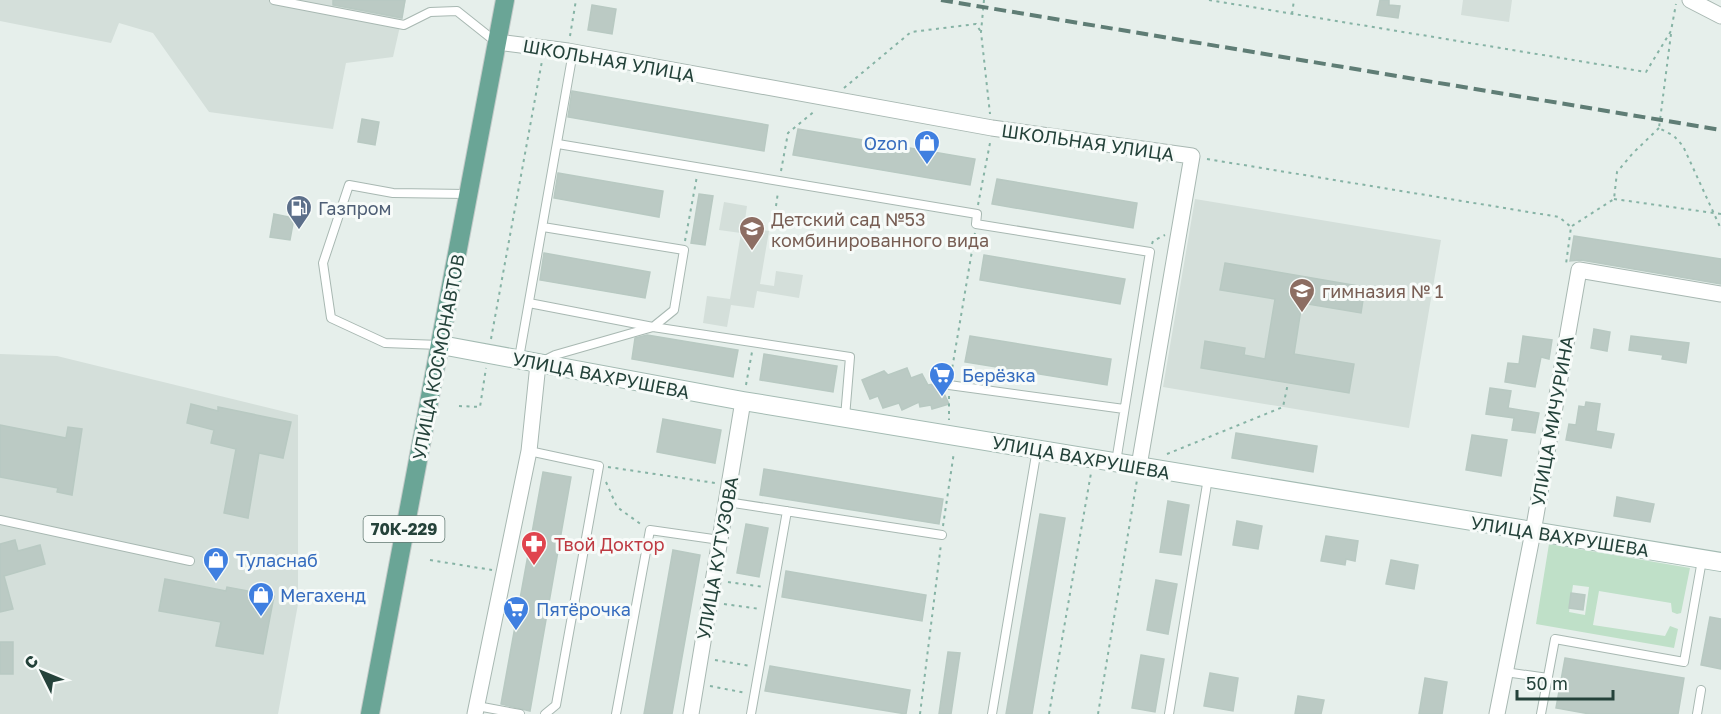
<svg xmlns="http://www.w3.org/2000/svg" width="1721" height="714" viewBox="0 0 1721 714" font-family="'Golos Text',sans-serif">
  <style>
    .built { fill: #d4dfda }
    .green { fill: #bfe0c8; fill-rule: evenodd }
    .building { fill: #bbcac4; stroke: #b8c9c2; stroke-width: 1.5 }
    .lines { fill: none; stroke-linecap: round; stroke-linejoin: round }
    .lane-casing { stroke: #a8b8b2; stroke-width: 10 }
    .street-casing { stroke: #a8b8b2; stroke-width: 17 }
    .secondary-casing { stroke: #a4bbb3; stroke-width: 20 }
    .primary-casing { stroke: #c2cac8; stroke-width: 20 }
    .path { stroke: #86b3a5; stroke-width: 2; stroke-dasharray: 3 4.5; stroke-linecap: butt }
    .lane { stroke: #fff; stroke-width: 8 }
    .street { stroke: #fff; stroke-width: 15 }
    .secondary { stroke: #fff; stroke-width: 18 }
    .primary { stroke: #6aa596; stroke-width: 18 }
    .rail { stroke: #5f7d75; stroke-width: 4; stroke-dasharray: 12 6; stroke-linecap: butt }
    .labels { text-anchor: middle; dominant-baseline: central; stroke-width: 6; stroke-linejoin: round; paint-order: stroke }
    .shield { fill: #f7fbf9; stroke: #637a73; stroke-width: 1.5 }
    .shield-label { font-size: 16px; font-weight: bold; fill: #24423a }
    .street-label { font-size: 18px; fill: #24423a; stroke: #f7fbf9 }
    .shop-label { font-size: 18px; fill: #366cbe; stroke: #f7fbf9; text-anchor: start }
    .service-label { font-size: 18px; fill: #4e5e75; stroke: #f7fbf9; text-anchor: start }
    .education-label { font-size: 18px; fill: #785e54; stroke: #f7fbf9; text-anchor: start }
    .health-label { font-size: 18px; fill: #be3a42; stroke: #f7fbf9; text-anchor: start }
  </style>
  <rect width="100%" height="100%" fill="#e6efeb"/>
  <path class="built" d="M0,0H406L393,57L346,63L333,129L209,112L153,33L119,23L111,43L0,21Z
    M1463,0H1512L1509,22L1461,15Z
    M1195,199L1441,240L1409,428L1163,387Z
    M724,202L747,206L744,227L769,231L760,284L774,286L776,271L803,275L799,298L757,291L754,308L731,305L727,327L703,323L707,296L730,299L741,233L719,230Z
    M0,354L57,356L298,415V604L278,714H0Z"/>
  <path class="green" d="M1549,544L1690,568L1681,613L1677,614L1672,612L1671,603L1599,591L1593,625L1665,636L1670,626L1678,629L1674,648L1536,624ZM1573,585L1589,587L1585,615L1569,612Z"/>
  <path class="building" d="M333,0H405L402,18L333,5Z
    M1380,0H1389V5L1400,6L1398,18L1377,15Z
    M592,5L616,9L612,34L588,30Z
    M572,91L768,125L764,151L568,117Z
    M362,119L379,122L375,145L358,142Z
    M798,129L975,159L970,185L793,155Z
    M558,173L663,191L659,217L554,198Z
    M997,179L1137,203L1133,228L992,204Z
    M699,194L713,196L705,245L691,243Z
    M274,214L294,218L290,240L270,237Z
    M1574,236L1721,259V284L1581,260L1570,261Z
    M544,253L650,272L645,298L540,280Z
    M984,255L1125,279L1120,304L980,280Z
    M1225,263L1365,287L1361,313L1302,303L1294,354L1354,364L1349,393L1201,368L1205,341L1245,348L1244,355L1265,359L1275,299L1220,290Z
    M1594,329L1610,332L1607,351L1591,348Z
    M647,335L738,350L733,377L632,359L635,338Z
    M970,336L1111,359L1107,385L965,362Z
    M1523,336L1552,340L1549,359L1541,357L1535,387L1505,382L1508,363L1519,364Z
    M1631,336L1689,343L1686,363L1662,359L1663,355L1629,350Z
    M764,354L837,366L833,392L760,380Z
    M907,368L911,378L922,374L928,385L939,383L949,404L932,409L931,405L920,407L919,402L902,410L899,403L883,408L878,396L870,399L862,380L884,371L888,375Z
    M1490,388L1511,391L1508,408L1539,413L1535,433L1512,430L1514,418L1486,414Z
    M1586,402L1600,404L1596,431L1614,434L1611,448L1566,440L1569,424L1576,425L1579,406L1585,407Z
    M191,404L218,411V407L291,422L283,458L259,453L248,518L224,513L236,449L211,443L214,430L187,423Z
    M663,419L721,430L715,463L657,452Z
    M0,425L66,438L68,427L82,429L72,495L57,492L58,488L0,477Z
    M1236,433L1317,446L1313,472L1232,458Z
    M1472,435L1507,440L1501,476L1466,470Z
    M764,469L943,499L939,524L760,495Z
    M543,472L571,477L530,711L501,704Z
    M1617,497L1654,504L1650,522L1614,516Z
    M1168,501L1189,505L1181,555L1160,552Z
    M1040,514L1065,518L1032,714H1006Z
    M1237,521L1262,526L1258,549L1233,545Z
    M746,524L768,528L759,577L737,573Z
    M1326,536L1358,541L1355,561L1346,559L1345,565L1321,561Z
    M15,540L18,551L40,545L45,564L4,576L13,609L0,612V544Z
    M673,550L700,555L672,714H644Z
    M1391,560L1418,565L1414,589L1386,584Z
    M786,571L926,595L922,621L782,597Z
    M165,579L226,591L227,587L274,596L263,654L216,646L221,622L159,611Z
    M1156,580L1177,584L1168,634L1147,630Z
    M1571,593L1585,595L1583,610L1569,608Z
    M1710,617L1721,619V669L1701,665Z
    M0,642H13V674H0Z
    M948,652L960,653L951,714H939Z
    M1141,655L1164,659L1155,712L1132,708Z
    M1565,658L1684,678L1678,714H1590L1556,708Z
    M770,666L910,690L906,714L765,691Z
    M1210,673L1238,678L1233,711L1204,706Z
    M1425,678L1447,682L1442,714H1419Z
    M1298,696L1324,700L1321,714H1295Z"/>
  <g class="lines">
    <defs>
      <path id="lane" d="M274,0L404,25L430,12L457,11L496,42
        M558,144L977,214L976,224L1150,252L1116,462
        M543,227L684,250L674,310L653,327L555,355L545,360
        M529,303L653,327L850,357L845,417
        M440,345L385,343L331,318L323,263L349,185L393,193L467,194
        M519,358L573,52
        M949,385L1124,409
        M529,451L599,466L556,705L545,714
        M727,502L942,535
        M0,520L190,561
        M1505,672L1548,678
        M477,706L520,714
        M616,714L650,530L720,540
        M751,714L787,511
        M992,714L1037,449
        M1169,714L1208,478
        M1541,714L1555,639L1684,662L1702,560
        M1697,714L1701,690"/>
      <path id="street" d="M1690,0L1721,16
        M497,42L568,51L992,128L1192,156L1139,466
        M475,714L529,451L538,364
        M691,714L743,401
        M1497,714L1533,532L1579,270L1721,294"/>
      <path id="secondary" d="M441,345L743,401L1721,562"/>
      <path id="primary" d="M370,714L505,0"/>
    </defs>
    <use href="#lane" class="lane-casing"/>
    <use href="#street" class="street-casing"/>
    <use href="#secondary" class="secondary-casing"/>
    <use href="#primary" class="primary-casing"/>
    <path class="path" d="M984,0L981,32L990,114
      M1209,0L1646,72L1671,31L1676,4
      M1292,14L1294,0
      M1671,34L1659,128L1674,136L1683,146L1721,229
      M570,36L576,0
      M844,88L911,32L976,24L981,32
      M1207,159L1559,217L1571,227L1566,264
      M781,171L788,133L816,110
      M1614,199L1721,214
      M978,205L990,143
      M776,206L778,192
      M1572,226L1614,199L1617,172L1633,153L1659,128
      M685,241L697,176
      M1152,244L1153,241L1165,235
      M491,339L542,61
      M951,375L975,233
      M746,385L752,352
      M949,396V420
      M459,406L480,407L486,368
      M1167,454L1283,407L1288,383
      M608,467L715,483
      M606,482L617,507L642,525
      M943,526L954,452
      M430,560L492,570
      M728,582L764,587
      M724,604L760,609
      M715,660L750,666
      M710,686L746,693
      M920,714L941,544
      M1049,714L1091,473
      M1098,714L1137,480"/>
    <use href="#lane" class="lane"/>
    <use href="#street" class="street"/>
    <use href="#secondary" class="secondary"/>
    <use href="#primary" class="primary"/>
    <path class="rail" d="M941,0L1721,130"/>
  </g>
  <defs>
    <symbol id="shop-pin" viewBox="-11 -11 22 30"><path d="M0 17L-7.5 6A9.5 9.5 0 1 1 7.5 6Z" fill="#3f7fe0" stroke="#f7fbf9"/><path d="M-5-2.5h2.3a2.7 3.5 0 0 1 5.4 0H5L5.5 6h-11ZM-1.5-2.5h3a1.5 2.3 0 0 0-3 0Z" fill="#fff"/></symbol>
    <symbol id="fuel-pin" viewBox="-11 -11 22 30"><path d="M0 17L-7.5 6A9.5 9.5 0 1 1 7.5 6Z" fill="#5c6f8a" stroke="#f7fbf9"/><path d="M-5.5-6h7V0h2V4h1.3V-2.5L3-4.5l.8-.8L6-3V5H2.5V1h-1V6h-7ZM-4.2-4.7v3.2H.2V-4.7Z" fill="#fff"/></symbol>
    <symbol id="school-pin" viewBox="-11 -11 22 30"><path d="M0 17L-7.5 6A9.5 9.5 0 1 1 7.5 6Z" fill="#8d6e63" stroke="#f7fbf9"/><path d="M0-5L7-2L0 1L-7-2ZM-4 1L0 2.5L4 1V4Q0 6-4 4Z" fill="#fff"/></symbol>
    <symbol id="supermarket-pin" viewBox="-11 -11 22 30"><path d="M0 17L-7.5 6A9.5 9.5 0 1 1 7.5 6Z" fill="#3f7fe0" stroke="#f7fbf9"/><path d="M-6-5.5h2.5l.6 2H6L4.5 2H-2.5L-4.4-4H-6ZM-1.5 3.2a1.3 1.3 0 1 0 .1 0ZM3 3.2a1.3 1.3 0 1 0 .1 0Z" fill="#fff"/></symbol>
    <symbol id="pharmacy-pin" viewBox="-11 -11 22 30"><path d="M0 17L-7.5 6A9.5 9.5 0 1 1 7.5 6Z" fill="#e0444e" stroke="#f7fbf9"/><path d="M-2-6h4v4h4v4h-4v4h-4v-4h-4v-4h4Z" fill="#fff"/></symbol>
  </defs>
  <g fill-rule="evenodd">
    <use href="#shop-pin" x="912" y="128" width="30" height="40"/>
    <use href="#fuel-pin" x="284" y="193" width="30" height="40"/>
    <use href="#school-pin" x="737" y="214" width="30" height="40"/>
    <use href="#school-pin" x="1287" y="276" width="30" height="40"/>
    <use href="#supermarket-pin" x="927" y="360" width="30" height="40"/>
    <use href="#pharmacy-pin" x="519" y="529" width="30" height="40"/>
    <use href="#shop-pin" x="201" y="545" width="30" height="40"/>
    <use href="#shop-pin" x="246" y="580" width="30" height="40"/>
    <use href="#supermarket-pin" x="501" y="594" width="30" height="40"/>
  </g>
  <g class="labels">
    <rect class="shield" x="363.5" y="516" width="81" height="26" rx="4.5"/>
    <g class="shield-label">
      <text x="404" y="529">70К-229</text>
    </g>
    <g class="street-label">
      <text transform="translate(609 60) rotate(10)">ШКОЛЬНАЯ УЛИЦА</text>
      <text transform="translate(1088 142) rotate(8)">ШКОЛЬНАЯ УЛИЦА</text>
      <text transform="translate(438 357) rotate(-79)">УЛИЦА КОСМОНАВТОВ</text>
      <text transform="translate(601 375) rotate(11)">УЛИЦА ВАХРУШЕВА</text>
      <text transform="translate(1552 421) rotate(-80)">УЛИЦА МИЧУРИНА</text>
      <text transform="translate(1081 457) rotate(10)">УЛИЦА ВАХРУШЕВА</text>
      <text transform="translate(1560 536) rotate(9)">УЛИЦА ВАХРУШЕВА</text>
      <text transform="translate(717 558) rotate(-80)">УЛИЦА КУТУЗОВА</text>
    </g>
    <g class="shop-label">
      <text x="908" y="143" text-anchor="end">Ozon</text>
      <text x="962" y="375">Берёзка</text>
      <text x="236" y="560">Туласнаб</text>
      <text x="280" y="595">Мегахенд</text>
      <text x="536" y="609">Пятёрочка</text>
    </g>
    <g class="service-label">
      <text x="318" y="208">Газпром</text>
    </g>
    <g class="education-label">
      <text x="771" y="219">Детский сад №53<tspan x="771" dy="21">комбинированного вида</tspan></text>
      <text x="1322" y="291">гимназия № 1</text>
    </g>
    <g class="health-label">
      <text x="554" y="544">Твой Доктор</text>
    </g>
  </g>
  <g transform="translate(42 672) rotate(313)" stroke="#f7fbf9" stroke-width="4.5" paint-order="stroke">
  <path d="M0-4.5L10 22L0 15L-10 22Z" fill="#24423a"/>
  <text y="-9" font-size="16" font-weight="bold" text-anchor="middle" fill="#24423a">С</text>
  </g>
  <path d="M1517 690v9h96v-9" fill="none" stroke="#24423a" stroke-width="3"/>
  <text x="1526" y="690" font-size="18" fill="#24423a" stroke="#f7fbf9" stroke-width="4.5" paint-order="stroke">50 m</text>
</svg>
